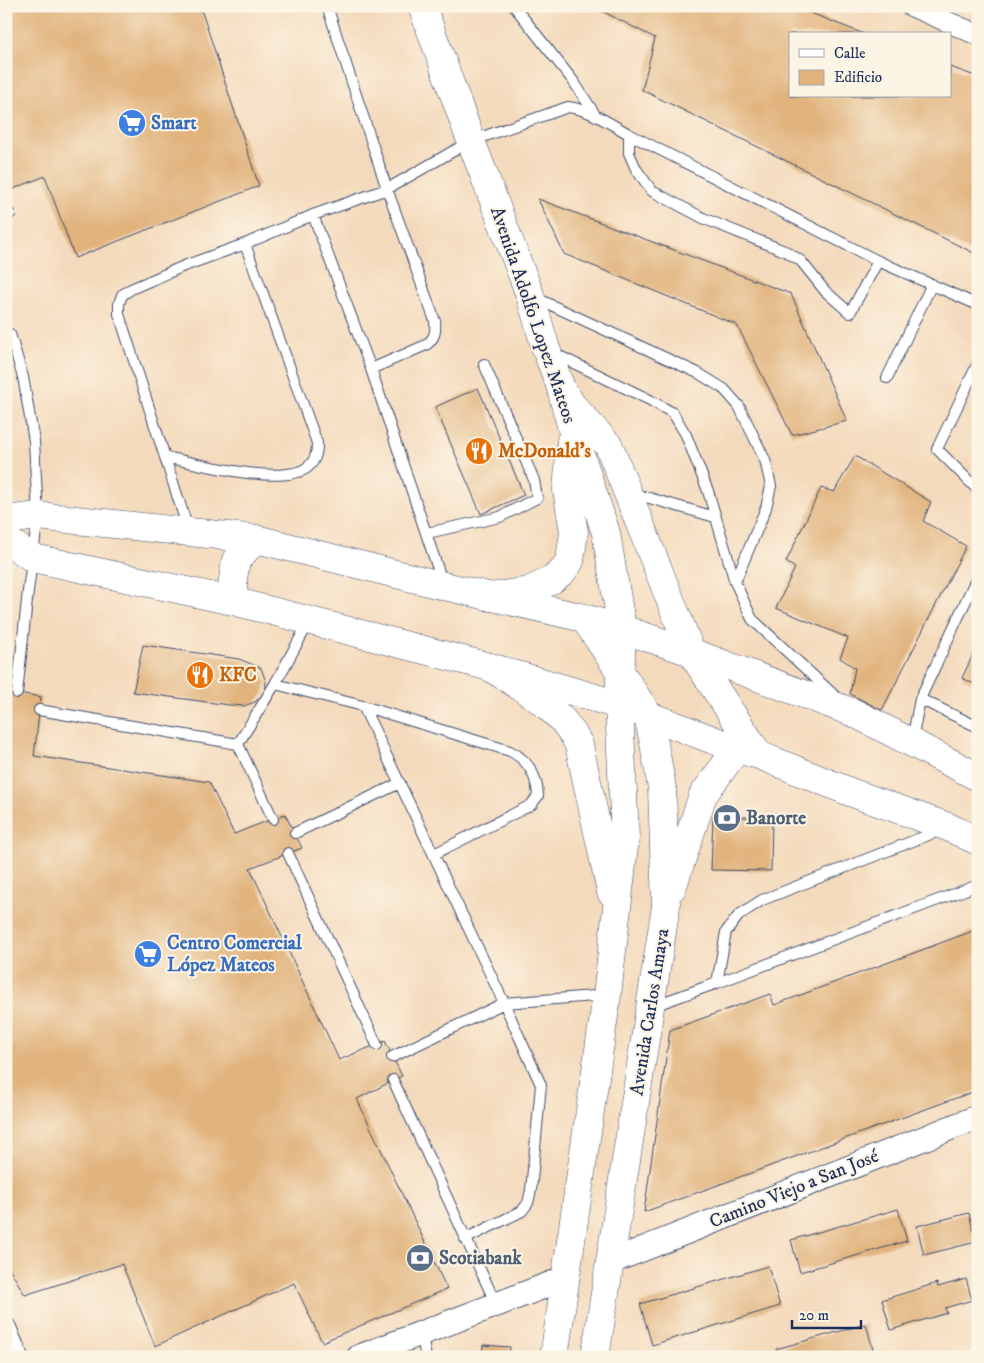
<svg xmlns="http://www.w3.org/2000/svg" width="984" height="1363" viewBox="0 0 984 1363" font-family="'IM FELL DW Pica',serif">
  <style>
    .building { fill: #e1b37d }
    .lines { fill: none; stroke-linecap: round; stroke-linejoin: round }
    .service-casing { stroke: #3c496c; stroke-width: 12 }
    .minor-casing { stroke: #3c496c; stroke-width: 22 }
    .tertiary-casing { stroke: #3c496c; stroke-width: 26 }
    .secondary-casing { stroke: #3c496c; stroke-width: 29 }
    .primary-casing { stroke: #3c496c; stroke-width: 29 }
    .service { stroke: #fff; stroke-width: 10 }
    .minor { stroke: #fff; stroke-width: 20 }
    .tertiary { stroke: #fff; stroke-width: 24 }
    .secondary { stroke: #fff; stroke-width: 28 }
    .primary { stroke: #fff; stroke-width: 28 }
    .labels { text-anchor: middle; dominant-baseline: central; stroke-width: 4; stroke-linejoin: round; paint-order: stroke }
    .shop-label { font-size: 19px; font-weight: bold; fill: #366cbe; stroke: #fcf5e5; text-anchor: start }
    .street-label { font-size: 19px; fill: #1b2f5e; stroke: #fcf5e5 }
    .food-label { font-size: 19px; font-weight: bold; fill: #c56008; stroke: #fcf5e5; text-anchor: start }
    .service-label { font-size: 19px; font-weight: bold; fill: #4e5e75; stroke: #fcf5e5; text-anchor: start }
  </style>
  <rect width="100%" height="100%" fill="#fcf5e5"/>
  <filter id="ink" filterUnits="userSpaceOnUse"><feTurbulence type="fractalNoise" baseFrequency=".02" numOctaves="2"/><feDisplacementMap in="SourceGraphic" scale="10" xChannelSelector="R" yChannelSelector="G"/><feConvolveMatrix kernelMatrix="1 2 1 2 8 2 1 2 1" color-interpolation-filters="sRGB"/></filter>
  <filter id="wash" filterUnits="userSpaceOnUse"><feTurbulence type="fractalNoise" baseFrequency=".0096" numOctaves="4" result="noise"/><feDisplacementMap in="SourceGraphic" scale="20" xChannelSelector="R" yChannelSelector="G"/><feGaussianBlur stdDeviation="1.12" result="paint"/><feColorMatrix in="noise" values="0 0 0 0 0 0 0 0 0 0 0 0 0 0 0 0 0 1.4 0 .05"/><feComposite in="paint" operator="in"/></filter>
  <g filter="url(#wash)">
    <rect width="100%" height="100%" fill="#f4dabc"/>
    <g id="blocks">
      <path class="building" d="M6,6H200L259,186L75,258L45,176L6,192Z
        M592,6H793L864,34H790V96H950V67L978,77V255L642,90L655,38Z
        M538,199L791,294L847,421L792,435L737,325L564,254Z
        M478,388L524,495L481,514L435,407Z
        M855,456L931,502L923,521L966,546L882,710L850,694L855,668L840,658L848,638L776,608L795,568L786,562L821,488L834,492Z
        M978,644V686L962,678Z
        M143,645L239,659L261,668L266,682L264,693L255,702L244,706L229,705L133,692Z
        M6,691L41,697L34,756L209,782L234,834L285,814L302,848L250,868L339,1060L385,1041L402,1076L357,1099L447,1289L322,1342L294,1283L155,1346L122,1264L25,1295L6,1263Z
        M713,816L772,818L771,871L711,870Z
        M978,929V1090L644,1212L670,1030L770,994L774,1005Z
        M898,1209L907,1241L800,1272L791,1240Z
        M969,1213L976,1242L924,1255L917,1226Z
        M768,1266L780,1306L652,1345L640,1304Z
        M966,1279L972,1300L945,1308L947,1313L891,1330L882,1300L937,1283L938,1287Z
        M866,1324L875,1357H779L776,1349Z
        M483,1345L510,1347L509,1357H482Z"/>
    </g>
  </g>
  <g filter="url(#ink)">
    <use href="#blocks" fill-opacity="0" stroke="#3c496c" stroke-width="1"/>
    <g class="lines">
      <defs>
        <path id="service" d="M327,6L387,189L435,321C436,332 435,338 426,345L371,369
          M514,6L574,82L594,113
          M629,134V153L636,169L652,191L705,219L787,252L801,261L825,291L850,313L878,261
          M6,215L10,214
          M313,215L371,369L443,584
          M536,298L698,373L724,389L739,406L765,460L771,486L766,508L735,582L752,619L837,698
          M10,334L23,377L34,441L38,516L28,591L17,693
          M553,353L648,399L673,413L686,435L708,491L735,582
          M978,363L937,449L978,490
          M887,378L932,284
          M165,457C196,463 283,487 308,467C316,460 317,452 317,443L245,244
          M632,493L715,517
          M188,529L119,314V304L122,295L131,289L184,266L245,244L313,215L387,189L471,141L568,107C592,110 608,123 629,134L878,261L978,305
          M427,533L500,517L537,498L534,480L484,364
          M275,684L363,706L510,751C528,760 537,776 538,796L531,805L434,854
          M920,699L978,727
          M363,706L504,1003L541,1085L531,1190L528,1203L522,1211L465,1239
          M39,710L238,744L273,819
          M912,740L920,699L978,575
          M238,744L275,684L309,622
          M941,830L762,900L739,915L726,932L717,983L978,885
          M295,833L400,783
          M288,853L377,1045
          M653,1006L717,983
          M392,1057L504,1003L607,995
          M393,1080L496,1304
          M421,1333L426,1357"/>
        <path id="minor" d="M911,6L978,35
          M6,1328L18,1357"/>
        <path id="tertiary" d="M610,1262L978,1117
          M359,1357L566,1278"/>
        <path id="secondary" d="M6,520L38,516L256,539L444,586L584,618L622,629
          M6,540L33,558L233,601L490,667L619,705
          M233,601V579L236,560L256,539
          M584,618L621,673"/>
        <path id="primary" d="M422,6L471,141L530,295L546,349L560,385L572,429L606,533L622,629L619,705L625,838L607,995L554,1357
          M567,397L571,404L609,446L691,652L759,755
          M490,597L529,591L552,580L563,571L570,561L574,532L567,490L571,441
          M622,629L691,652L854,713L978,777
          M490,667C521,688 563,709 579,745L611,892
          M634,710L737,749L759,755L850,792L948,827L978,841
          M672,888L703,795L737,749
          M595,1357L666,906L662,788L654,743L648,715L621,673"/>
      </defs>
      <use href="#service" class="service-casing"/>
      <use href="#minor" class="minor-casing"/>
      <use href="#tertiary" class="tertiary-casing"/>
      <use href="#secondary" class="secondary-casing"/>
      <use href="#primary" class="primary-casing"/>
      <use href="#service" class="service"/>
      <use href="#minor" class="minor"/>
      <use href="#tertiary" class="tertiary"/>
      <use href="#secondary" class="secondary"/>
      <use href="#primary" class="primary"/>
    </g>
  </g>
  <defs>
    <symbol id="supermarket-disc" viewBox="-11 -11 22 22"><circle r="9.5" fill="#3f7fe0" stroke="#fcf5e5"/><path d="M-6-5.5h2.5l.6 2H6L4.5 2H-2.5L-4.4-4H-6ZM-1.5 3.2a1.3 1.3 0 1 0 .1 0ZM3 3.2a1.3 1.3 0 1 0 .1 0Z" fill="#fff"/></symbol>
    <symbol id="restaurant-disc" viewBox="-11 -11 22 22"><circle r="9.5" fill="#e8710a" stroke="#fcf5e5"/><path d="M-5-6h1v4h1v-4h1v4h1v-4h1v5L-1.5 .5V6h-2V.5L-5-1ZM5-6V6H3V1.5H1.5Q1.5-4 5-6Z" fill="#fff"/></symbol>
    <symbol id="bank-disc" viewBox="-11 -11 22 22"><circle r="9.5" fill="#5c6f8a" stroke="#fcf5e5"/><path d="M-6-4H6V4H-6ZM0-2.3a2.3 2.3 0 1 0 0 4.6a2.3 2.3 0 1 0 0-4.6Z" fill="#fff"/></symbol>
  </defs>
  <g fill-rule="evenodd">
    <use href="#supermarket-disc" x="116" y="107" width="32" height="32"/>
    <use href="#restaurant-disc" x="463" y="435" width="32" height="32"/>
    <use href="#restaurant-disc" x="184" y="659" width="32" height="32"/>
    <use href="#bank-disc" x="711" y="802" width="32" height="32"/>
    <use href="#supermarket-disc" x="132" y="938" width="32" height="32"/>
    <use href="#bank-disc" x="404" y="1242" width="32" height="32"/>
  </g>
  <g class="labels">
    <g class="shop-label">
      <text x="151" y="123">Smart</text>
      <text x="167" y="943">Centro Comercial<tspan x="167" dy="22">López Mateos</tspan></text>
    </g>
    <g class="street-label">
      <text transform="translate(533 315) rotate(71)">Avenida Adolfo Lopez Mateos</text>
      <text transform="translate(650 1012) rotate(-81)">Avenida Carlos Amaya</text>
      <text transform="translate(794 1189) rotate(-22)">Camino Viejo a San José</text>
    </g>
    <g class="food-label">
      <text x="498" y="451">McDonald's</text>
      <text x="219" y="675">KFC</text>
    </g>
    <g class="service-label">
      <text x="746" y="818">Banorte</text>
      <text x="439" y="1258">Scotiabank</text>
    </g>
  </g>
  <rect width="984" height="1363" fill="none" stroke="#fcf5e5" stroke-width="25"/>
  <rect x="789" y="32" width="162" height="65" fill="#fcf5e5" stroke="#a2a6af"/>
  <rect x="799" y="49" width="25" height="8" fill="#ffffff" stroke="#a2a6af"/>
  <text x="834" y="58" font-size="15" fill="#1b2f5e">Calle</text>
  <rect x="799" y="70" width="25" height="15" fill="#e1b37d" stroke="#a2a6af"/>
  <text x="834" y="82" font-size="15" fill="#1b2f5e">Edificio</text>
  <path d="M792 1320v8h69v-8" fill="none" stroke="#1b2f5e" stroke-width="2.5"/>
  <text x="799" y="1320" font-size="15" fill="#1b2f5e" stroke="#fcf5e5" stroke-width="4" paint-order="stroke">20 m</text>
</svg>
